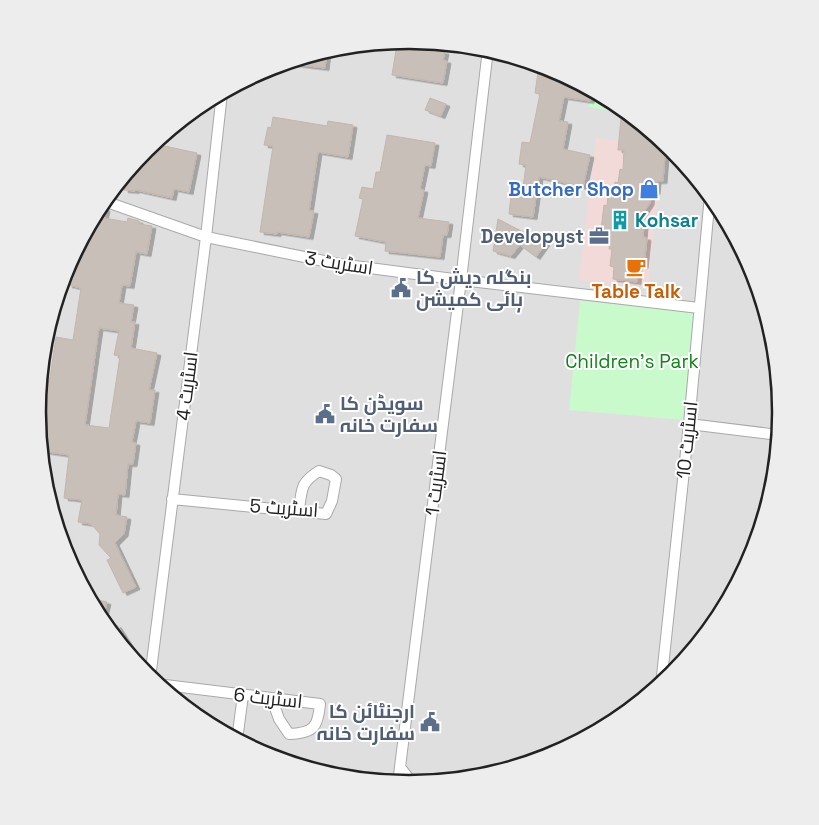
<svg xmlns="http://www.w3.org/2000/svg" width="819" height="825" viewBox="0 0 819 825" font-family="'Space Grotesk',Cairo,sans-serif">
  <style>
    .residential { fill: #e0dfdf }
    .commercial { fill: #f2dad9 }
    .park { fill: #c8facc }
    .building { fill: #c7bfb8; stroke: #c4b6ab; fill-rule: evenodd; filter: url(#shadow) }
    .lines { fill: none; stroke-linecap: round; stroke-linejoin: round }
    .street-casing { stroke: #a9a9a9; stroke-width: 12 }
    .street { stroke: #fff; stroke-width: 10 }
    .labels { text-anchor: middle; dominant-baseline: central; stroke-width: 4; stroke-linejoin: round; paint-order: stroke }
    .shop-label { font-size: 19px; font-weight: bold; fill: #366cbe; stroke: #fff; text-anchor: end }
    .culture-label { font-size: 19px; font-weight: bold; fill: #0d838f; stroke: #fff; text-anchor: start }
    .service-label { font-size: 19px; font-weight: bold; fill: #4e5e75; stroke: #fff; text-anchor: end }
    .street-label { font-size: 19px; fill: #222; stroke: #fff }
    .food-label { font-size: 19px; font-weight: bold; fill: #c56008; stroke: #fff }
    .park-label { font-size: 19px; fill: #0c8416; stroke: #fff }
    .rim { fill: none; stroke: #222; stroke-width: 2.5 }
  </style>
  <defs>
    <filter id="shadow"><feDropShadow dx="4" dy="2.5" stdDeviation="0" flood-color="#0004"/></filter>
  </defs>
  <rect width="100%" height="100%" fill="#f2efe9"/>
  <path class="residential" d="M38 412a371 371 0 1 1 742 0a371 371 0 1 1-742 0Z"/>
  <path class="commercial" d="M596,138L663,146L648,286L579,280Z"/>
  <path class="park" d="M591,90L612,101L611,111L589,107Z
    M580,301L695,311L684,420L569,410Z"/>
  <path class="building" d="M397,44L445,52L443,60L447,61L443,83L392,75Z
    M327,51L325,68L285,63L288,62Z
    M539,65L552,69L592,90L590,101L564,97L559,121L568,122L563,149L590,155L583,187L539,177L533,217L509,214L512,186L523,188L526,165L519,164L522,142L530,143L540,94L535,93Z
    M430,98L446,104L441,116L425,110Z
    M622,108L673,150L678,156L665,155L663,181H657L656,192L651,191L650,203L635,225L644,226L643,237L647,238L644,266L638,265L637,282L613,279L614,267L610,266L612,249H609L610,239H604L605,230H601L604,205L607,206L608,195H613L615,182L618,183L620,169L623,170L624,150H618Z
    M273,117L327,126L328,121L353,125L348,157L318,152L309,211H314L309,237L277,232V234L260,232L273,146L264,145L268,127L271,128Z
    M387,135L435,143L431,166L425,165L420,189L424,190L418,218L449,222L447,235H443L440,257L385,251L386,242L355,236L363,199L359,198L362,187L373,189L376,172H380Z
    M152,145H160L197,153L189,192L174,189L172,198L136,190L135,191L124,190L127,173Z
    M100,206L106,209L104,218L127,222L128,218L139,221V224L152,226L147,254L136,252L130,286L122,285L119,303L134,305L131,322H135L131,348L157,353L149,390H155L150,423L136,421L132,442L136,443L133,464H128L125,495L118,494L116,515L127,517L124,534L115,543L136,587L123,593L107,560L111,558L99,545L100,534L91,524L78,522L82,500L64,498L69,455L41,451L39,432L43,409L41,408L46,377L50,378L56,337L73,340L81,288L68,285L73,257L76,251L84,252L92,221ZM99,328L119,331L114,355L120,356L109,428L85,425Z
    M498,219L513,227L546,243L536,257L520,245L511,256L493,251Z
    M89,598L107,602L102,622L100,619Z
    M117,625L133,650L128,654L109,630Z"/>
  <g class="lines">
    <defs>
      <path id="street" d="M104,201L206,237L339,264L461,280L699,308
        M689,424L779,435
        M172,499L326,514L332,501L336,479L331,475L319,471C300,483 302,489 299,510
        M150,678L206,237L222,93
        M157,684L320,704C318,727 314,733 289,734L279,719L273,702
        M661,685L689,424L710,195
        M237,740L243,695
        M400,767L413,784
        M398,783L461,280L488,49"/>
    </defs>
    <use href="#street" class="street-casing"/>
    <use href="#street" class="street"/>
  </g>
  <defs>
    <symbol id="shop-bare" viewBox="-9 -9 18 18"><path d="M-5-2.5h2.3a2.7 3.5 0 0 1 5.4 0H5L5.5 6h-11ZM-1.5-2.5h3a1.5 2.3 0 0 0-3 0Z" fill="#3f7fe0" stroke="#fff" stroke-width="2.5" paint-order="stroke"/></symbol>
    <symbol id="building-bare" viewBox="-9 -9 18 18"><path d="M-4-6H4V6H1V3H-1V6H-4ZM-2.5-4.3h1.7v1.8h-1.7ZM.8-4.3h1.7v1.8H.8ZM-2.5-1h1.7V.8h-1.7ZM.8-1h1.7V.8H.8Z" fill="#0f9aa8" stroke="#fff" stroke-width="2.5" paint-order="stroke"/></symbol>
    <symbol id="office-bare" viewBox="-9 -9 18 18"><path d="M-6-3h4V-5.5h4V-3h4V5H-6ZM-1-4.5V-3h2v-1.5ZM-6 0V1H6V0Z" fill="#5c6f8a" stroke="#fff" stroke-width="2.5" paint-order="stroke"/></symbol>
    <symbol id="cafe-bare" viewBox="-9 -9 18 18"><path d="M-5.5-4.5H6V0H3Q3 3.5 0 3.5H-2.5Q-5.5 3.5-5.5 0ZM3-3.2v2h1.7v-2ZM-6 4.5H4V6H-6Z" fill="#e8710a" stroke="#fff" stroke-width="2.5" paint-order="stroke"/></symbol>
    <symbol id="civic-bare" viewBox="-9 -9 18 18"><path d="M-.6-6.5H3V-4.5H.6V-3L4-1V1h2V6H-6V1h2V-1L-.6-3ZM-1.2 2.5V6h2.4V2.5Z" fill="#5c6f8a" stroke="#fff" stroke-width="2.5" paint-order="stroke"/></symbol>
  </defs>
  <g fill-rule="evenodd">
    <use href="#shop-bare" x="635" y="175" width="28" height="28"/>
    <use href="#building-bare" x="606" y="206" width="28" height="28"/>
    <use href="#office-bare" x="585" y="222" width="28" height="28"/>
    <use href="#cafe-bare" x="622" y="253" width="28" height="28"/>
    <use href="#civic-bare" x="387" y="274" width="28" height="28"/>
    <use href="#civic-bare" x="311" y="400" width="28" height="28"/>
    <use href="#civic-bare" x="416" y="708" width="28" height="28"/>
  </g>
  <g class="labels">
    <g class="shop-label">
      <text x="634" y="189">Butcher Shop</text>
    </g>
    <g class="culture-label">
      <text x="635" y="220">Kohsar</text>
    </g>
    <g class="service-label">
      <text x="584" y="236">Developyst</text>
      <text x="416" y="277" text-anchor="start">بنگلہ دیش کا<tspan x="416" dy="22">ہائی کمیشن</tspan></text>
      <text x="340" y="403" text-anchor="start">سویڈن کا<tspan x="340" dy="22">سفارت خانہ</tspan></text>
      <text x="415" y="711">ارجنٹائن کا<tspan x="415" dy="22">سفارت خانہ</tspan></text>
    </g>
    <g class="street-label">
      <text transform="translate(339 263) rotate(9)">اسٹریٹ 3</text>
      <text transform="translate(187 386) rotate(-83)">اسٹریٹ 4</text>
      <text transform="translate(687 440) rotate(-84)">اسٹریٹ 10</text>
      <text transform="translate(436 483) rotate(-83)">اسٹریٹ 1</text>
      <text transform="translate(284 508) rotate(4)">اسٹریٹ 5</text>
      <text transform="translate(268 698) rotate(6)">اسٹریٹ 6</text>
    </g>
    <g class="food-label">
      <text x="636" y="291">Table Talk</text>
    </g>
    <g class="park-label">
      <text x="632" y="361">Children's Park</text>
    </g>
  </g>
  <path d="M0 0H819V825H0ZM46 412a363 363 0 1 1 726 0a363 363 0 1 1-726 0Z" fill="#ededed" fill-rule="evenodd"/>
  <path class="rim" d="M46 412a363 363 0 1 1 726 0a363 363 0 1 1-726 0Z"/>
</svg>
